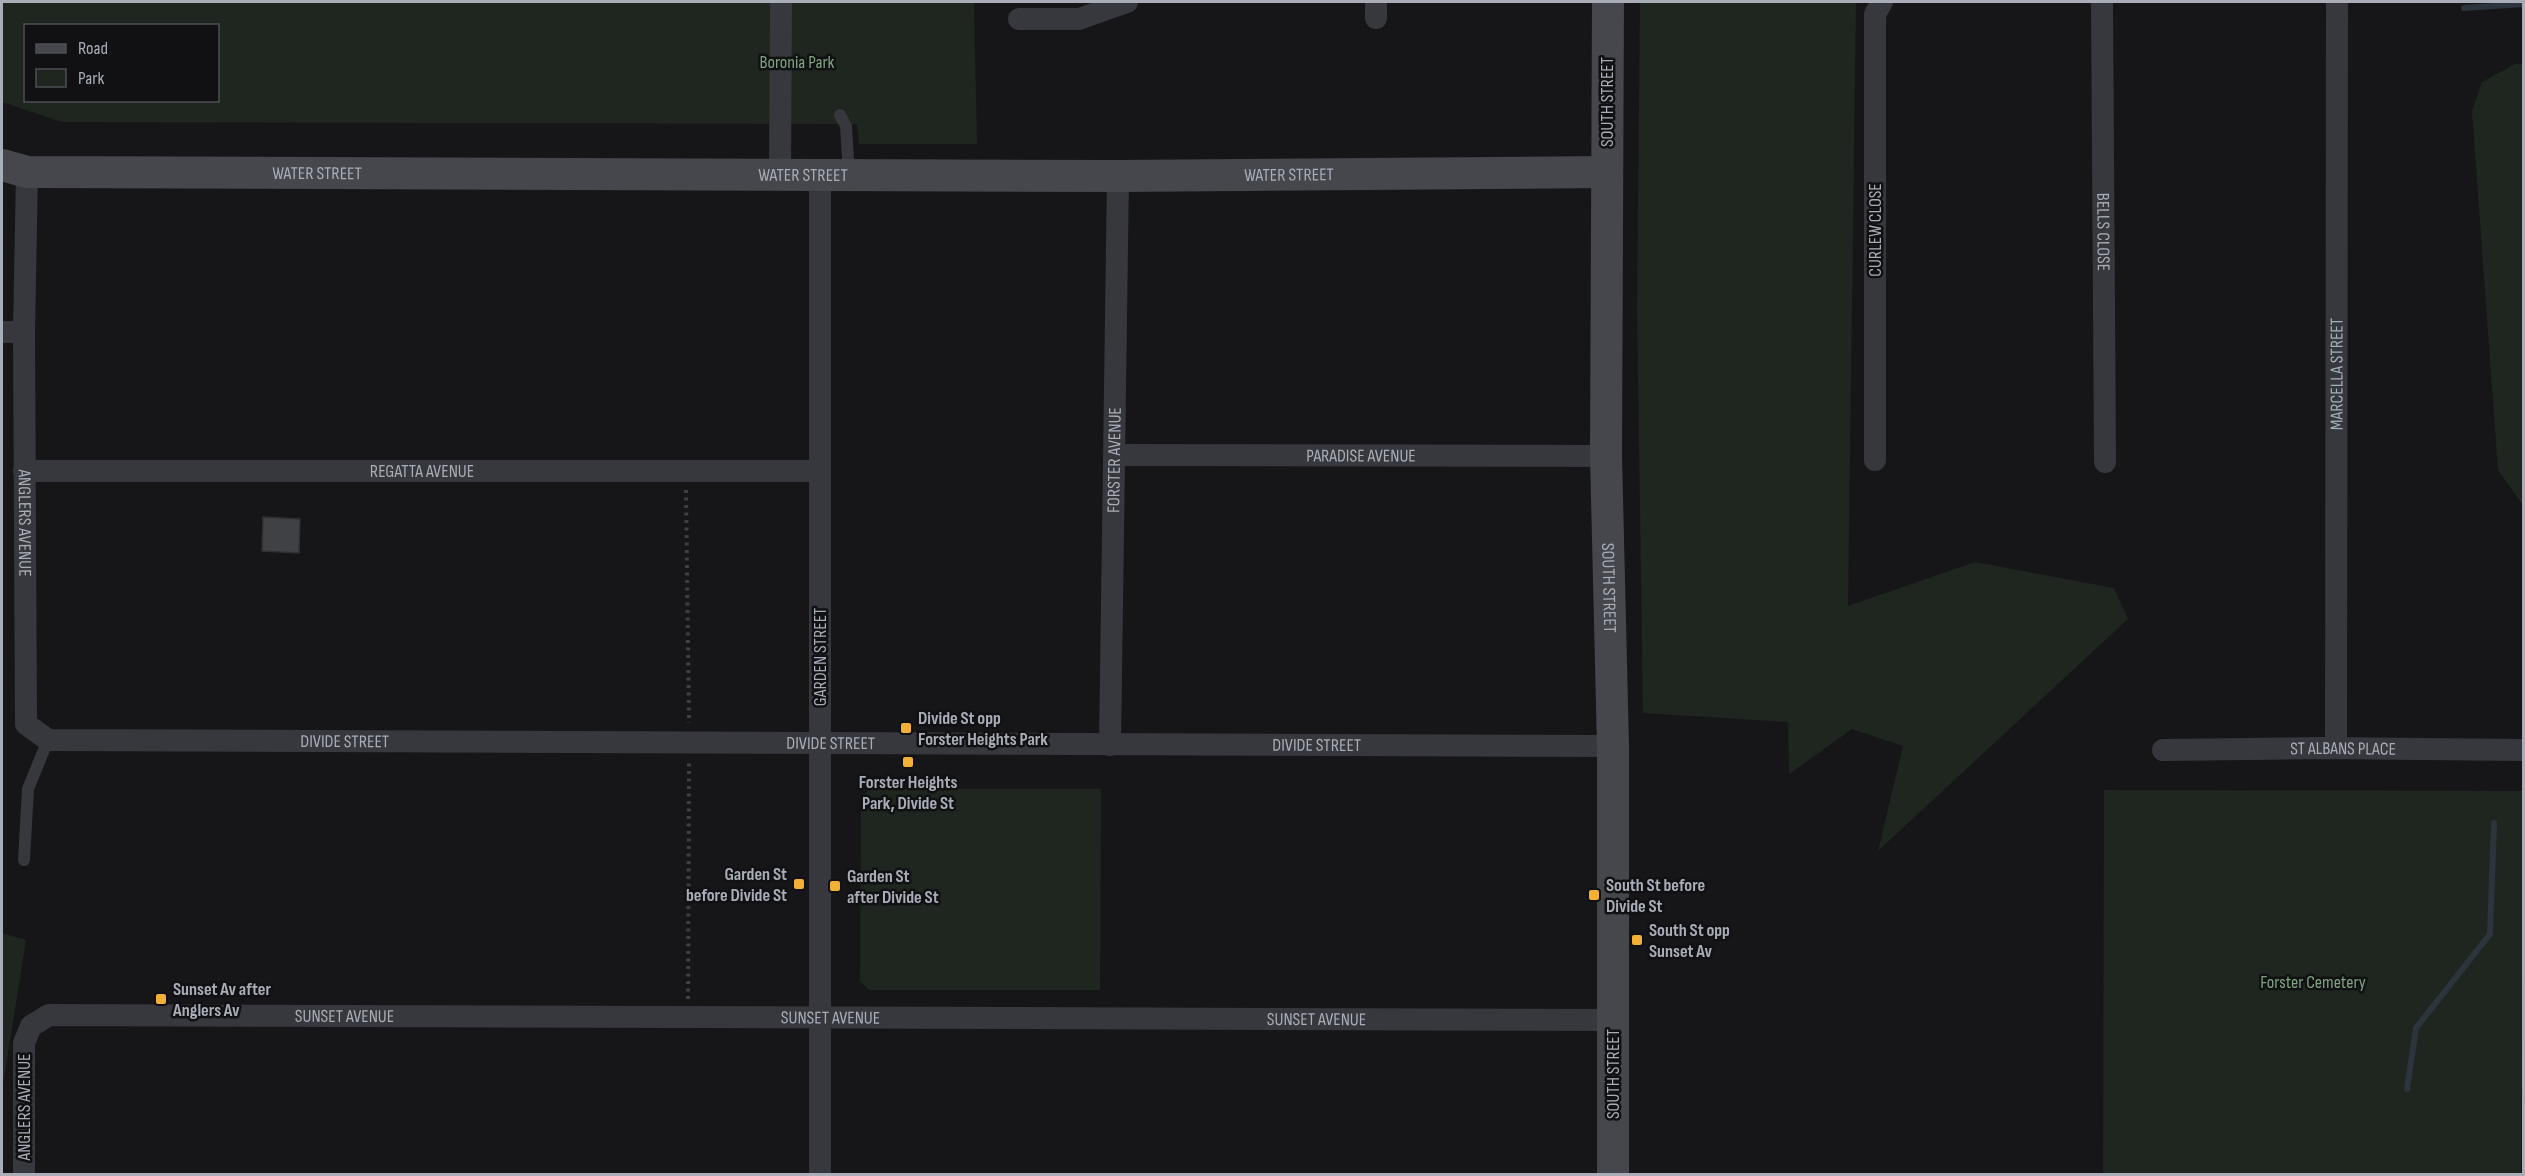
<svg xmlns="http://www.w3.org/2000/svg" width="2525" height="1176" viewBox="0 0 2525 1176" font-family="'Sofia Sans Condensed',sans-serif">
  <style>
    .green { fill: #1e261f; fill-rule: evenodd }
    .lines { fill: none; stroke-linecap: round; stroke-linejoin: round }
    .stream { stroke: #2c353c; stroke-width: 6 }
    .building { fill: #404145; stroke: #303034; stroke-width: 1.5 }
    .path { stroke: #3d3f44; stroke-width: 4; stroke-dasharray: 3 4.5; stroke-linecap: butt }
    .lane { stroke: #37383d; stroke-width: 12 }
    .street { stroke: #37383d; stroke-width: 22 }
    .secondary { stroke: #45474d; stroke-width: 32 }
    .poi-dot { fill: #f2b134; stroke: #111113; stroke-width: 2 }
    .labels { text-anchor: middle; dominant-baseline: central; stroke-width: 5; stroke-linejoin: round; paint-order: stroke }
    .park-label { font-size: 18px; fill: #7fa381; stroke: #111113 }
    .street-label { font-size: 18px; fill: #a8adb8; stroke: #111113 }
    .poi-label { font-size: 18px; font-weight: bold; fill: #a8adb8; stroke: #111113; text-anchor: start }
  </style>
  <rect width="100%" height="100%" fill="#161618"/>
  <path class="green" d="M2,2H974L977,144H859L857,124L62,122L2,102ZM26,26H218V100H26Z
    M1640,2H1856L1848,606L1975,562L2114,588L2128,619L1878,851L1903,746L1852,729L1789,774L1788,722L1643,713L1637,308Z
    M2515,64H2524L2523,505L2498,470L2472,111L2482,82Z
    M870,789H1101L1100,990H869L860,981L861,797Z
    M2104,790L2523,791L2521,1174H2103Z
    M2,933L26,940L2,1091Z"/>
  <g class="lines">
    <path class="stream" d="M2464,8L2524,4
      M2407,1089L2416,1028L2490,934L2494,823"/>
  </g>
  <path class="building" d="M263,517L300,519L299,553L262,551Z"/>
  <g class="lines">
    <path class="path" d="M686,490L689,723
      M688,999L689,760"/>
    <path class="lane" d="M840,115L846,126L849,175
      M24,860L28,789L48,740"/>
    <g class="street">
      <path id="s1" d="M2102,2L2105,462"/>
      <path d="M1376,18V2"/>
      <path d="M1019,19H1079L1127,2"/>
      <path id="s2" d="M27,172L24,332L26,724L48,740L1613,746"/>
      <path d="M780,176L781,2"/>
      <path d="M2,332H24"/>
      <path id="s3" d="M1115,455L1606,456"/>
      <path d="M1875,460V14L1882,2"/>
      <path id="s4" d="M24,471H820"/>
      <path id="s5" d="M1110,745L1118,176"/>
      <path id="s6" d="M2336,748L2337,2"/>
      <path id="s7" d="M2163,750L2322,748L2524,750"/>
      <path id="s8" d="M24,1174V1043L31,1026L49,1015L1613,1020"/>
      <path d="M820,1174V176"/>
    </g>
    <g class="secondary">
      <path id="s9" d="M1608,2L1606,456L1613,746V1174"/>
      <path id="s10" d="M2,165L27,172L1118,176L1607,172"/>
    </g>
  </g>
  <g class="poi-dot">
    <rect x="900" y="722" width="12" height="12" rx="3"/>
    <rect x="902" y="756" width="12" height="12" rx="3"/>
    <rect x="793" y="878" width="12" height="12" rx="3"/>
    <rect x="829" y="880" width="12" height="12" rx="3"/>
    <rect x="1588" y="889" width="12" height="12" rx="3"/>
    <rect x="1631" y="934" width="12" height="12" rx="3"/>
    <rect x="155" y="993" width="12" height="12" rx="3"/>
  </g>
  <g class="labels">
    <g class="park-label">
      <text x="797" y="62">Boronia Park</text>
      <text x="2313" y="982">Forster Cemetery</text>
    </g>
    <g class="street-label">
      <text transform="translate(1607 102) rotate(-90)">SOUTH STREET</text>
      <text stroke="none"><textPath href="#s10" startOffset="316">WATER STREET</textPath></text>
      <text stroke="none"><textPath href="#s10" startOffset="1288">WATER STREET</textPath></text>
      <text stroke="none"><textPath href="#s10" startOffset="802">WATER STREET</textPath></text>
      <text transform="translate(1875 230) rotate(-90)">CURLEW CLOSE</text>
      <text stroke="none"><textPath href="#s1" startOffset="230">BELLS CLOSE</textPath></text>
      <text stroke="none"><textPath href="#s6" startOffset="374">MARCELLA STREET</textPath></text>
      <text stroke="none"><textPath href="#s3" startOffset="246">PARADISE AVENUE</textPath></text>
      <text stroke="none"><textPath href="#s5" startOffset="285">FORSTER AVENUE</textPath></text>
      <text stroke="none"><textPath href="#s4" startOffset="398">REGATTA AVENUE</textPath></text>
      <text stroke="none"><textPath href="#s2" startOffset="351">ANGLERS AVENUE</textPath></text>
      <text stroke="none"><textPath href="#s9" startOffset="586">SOUTH STREET</textPath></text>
      <text transform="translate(820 657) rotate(-90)">GARDEN STREET</text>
      <text stroke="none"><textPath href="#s2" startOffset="876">DIVIDE STREET</textPath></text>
      <text stroke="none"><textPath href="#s2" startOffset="1362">DIVIDE STREET</textPath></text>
      <text stroke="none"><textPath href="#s2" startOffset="1848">DIVIDE STREET</textPath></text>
      <text stroke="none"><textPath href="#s7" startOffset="180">ST ALBANS PLACE</textPath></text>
      <text stroke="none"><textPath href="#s8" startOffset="466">SUNSET AVENUE</textPath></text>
      <text stroke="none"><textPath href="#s8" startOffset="952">SUNSET AVENUE</textPath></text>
      <text stroke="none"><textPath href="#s8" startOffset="1438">SUNSET AVENUE</textPath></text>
      <text transform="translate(1613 1074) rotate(-90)">SOUTH STREET</text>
      <text transform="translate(24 1107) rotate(-90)">ANGLERS AVENUE</text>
    </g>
    <g class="poi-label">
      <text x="918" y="718">Divide St opp<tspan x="918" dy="21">Forster Heights Park</tspan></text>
      <text x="908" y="782" text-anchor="middle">Forster Heights<tspan x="908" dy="21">Park, Divide St</tspan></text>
      <text x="787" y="874" text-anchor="end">Garden St<tspan x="787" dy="21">before Divide St</tspan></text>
      <text x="847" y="876">Garden St<tspan x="847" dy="21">after Divide St</tspan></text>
      <text x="1606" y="885">South St before<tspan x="1606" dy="21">Divide St</tspan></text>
      <text x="1649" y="930">South St opp<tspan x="1649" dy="21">Sunset Av</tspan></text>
      <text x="173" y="989">Sunset Av after<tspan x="173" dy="21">Anglers Av</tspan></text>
    </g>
  </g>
  <rect width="2525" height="1176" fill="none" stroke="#a8adb8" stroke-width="6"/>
  <rect x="24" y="24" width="195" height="78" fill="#111113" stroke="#4d4f55" stroke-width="1.5"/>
  <rect x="36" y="44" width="30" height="9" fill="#45474d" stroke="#4d4f55" stroke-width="1.5"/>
  <text x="78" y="54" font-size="18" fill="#a8adb8">Road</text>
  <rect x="36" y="69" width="30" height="18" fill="#1e261f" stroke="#4d4f55" stroke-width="1.5"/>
  <text x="78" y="84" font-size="18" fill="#a8adb8">Park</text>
</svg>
